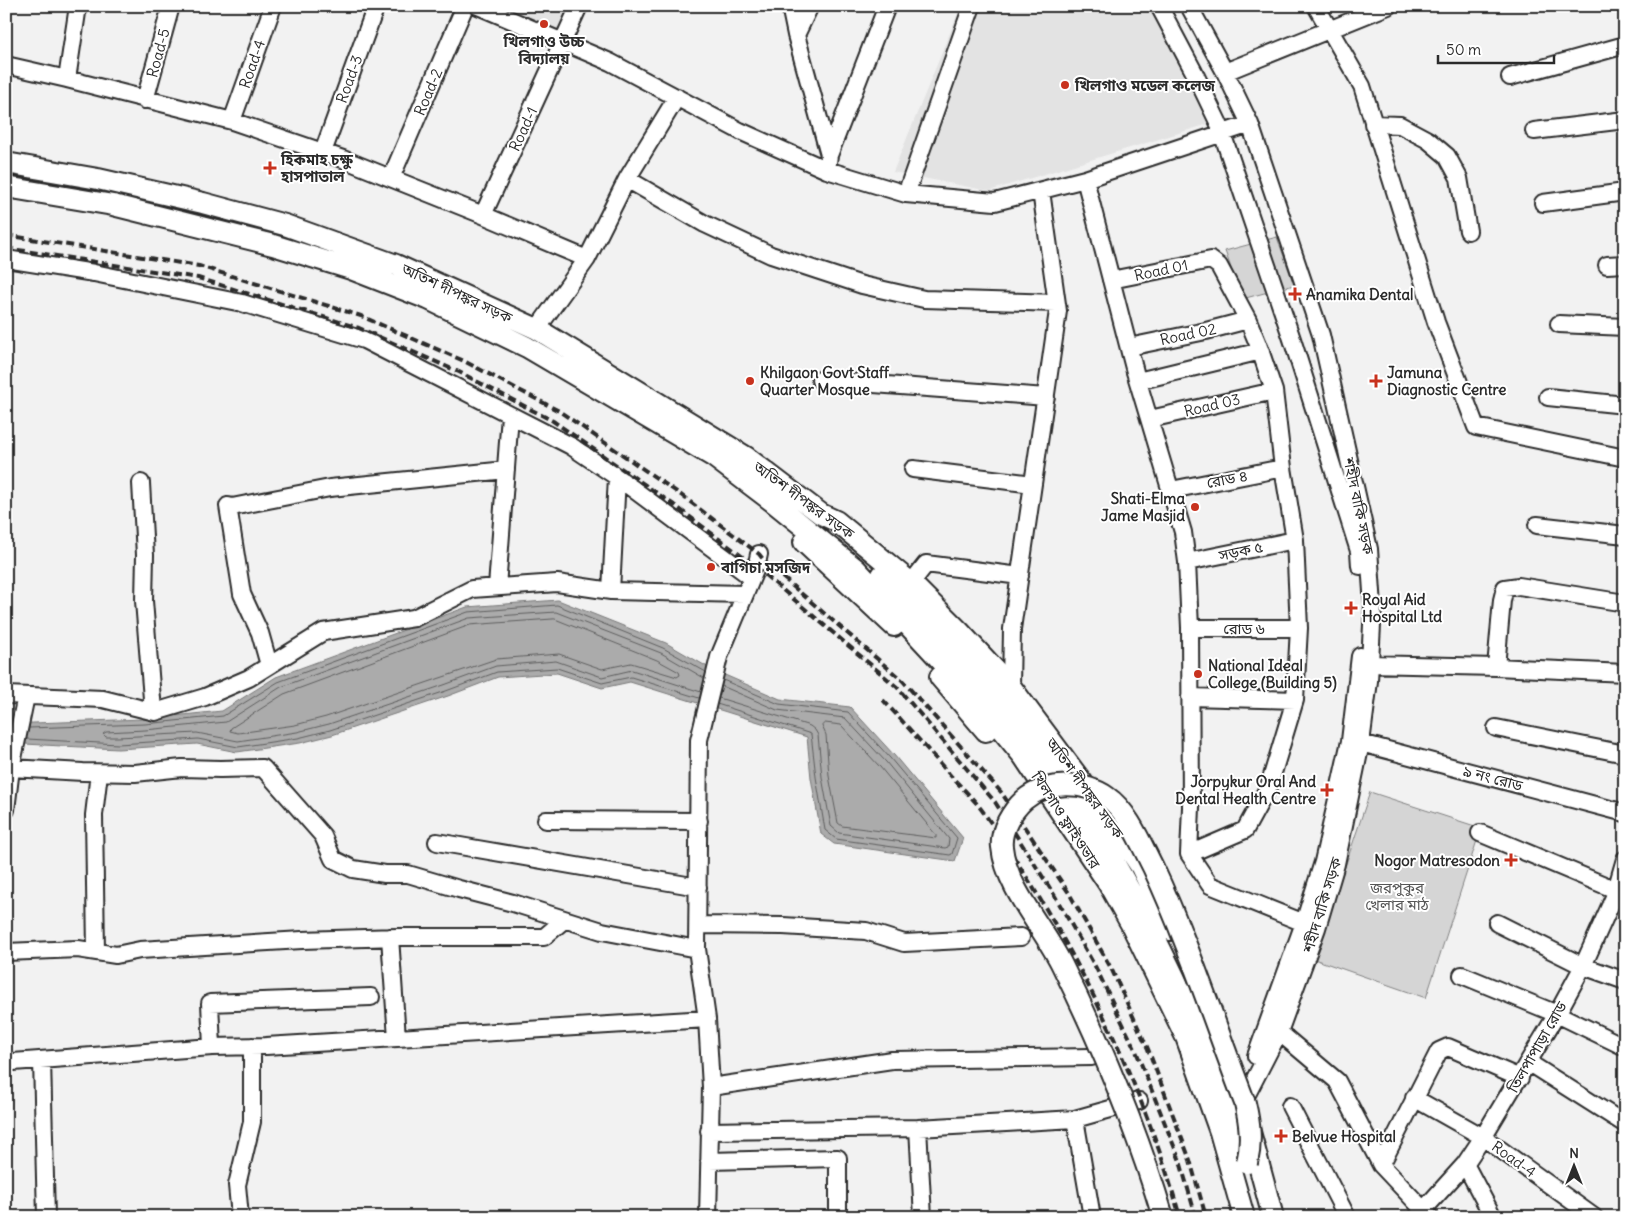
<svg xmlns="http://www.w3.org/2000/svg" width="1631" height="1223" viewBox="0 0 1631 1223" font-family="Delius,'Noto Sans Bengali',sans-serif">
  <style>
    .built { fill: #e3e3e3 }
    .green { fill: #d5d5d5; stroke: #808080 }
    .water { fill: #ababab; stroke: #787878 }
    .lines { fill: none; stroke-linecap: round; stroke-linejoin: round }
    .shore { stroke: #5e5e5e; stroke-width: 1 }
    .minor-casing { stroke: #2b2b2b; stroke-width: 20 }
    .major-casing { stroke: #2b2b2b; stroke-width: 24 }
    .minor { stroke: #fff; stroke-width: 16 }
    .major { stroke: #fff; stroke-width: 20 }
    .rail { stroke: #2b2b2b; stroke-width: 4; stroke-dasharray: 8 4; stroke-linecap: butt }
    .major-bridge-casing { stroke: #2b2b2b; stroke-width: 24; stroke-linecap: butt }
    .major-bridge { stroke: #fff; stroke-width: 20 }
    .poi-dot { fill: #c8321e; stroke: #fff; stroke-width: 2 }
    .labels { text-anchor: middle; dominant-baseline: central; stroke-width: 4; stroke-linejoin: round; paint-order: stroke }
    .poi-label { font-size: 15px; font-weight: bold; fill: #2b2b2b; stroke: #fff; text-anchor: start }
    .street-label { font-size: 15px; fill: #2b2b2b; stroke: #fff }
    .park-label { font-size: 15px; fill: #565656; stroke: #fff }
  </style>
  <rect width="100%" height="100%" fill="#f2f2f2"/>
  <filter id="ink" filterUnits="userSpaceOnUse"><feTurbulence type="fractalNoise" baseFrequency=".02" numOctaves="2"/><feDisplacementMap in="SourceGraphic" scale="10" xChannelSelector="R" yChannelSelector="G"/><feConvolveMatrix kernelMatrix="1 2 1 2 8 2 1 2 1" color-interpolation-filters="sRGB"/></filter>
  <g filter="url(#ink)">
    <path class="built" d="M474,6H579L562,43Z
      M961,6H1163L1215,122L989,191L893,172Z"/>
    <path class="green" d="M1277,237L1294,285L1242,299L1225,251Z
      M1370,792L1481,828L1426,998L1314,959Z"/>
    <path class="water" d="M558,600L666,643L711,669L780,699L850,707L894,755L963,838L955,861L834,844L821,834L811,778L807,737L630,682L602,688L557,673L498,677L448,696L332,735L300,743L237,752L197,744L118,749L6,743V724L144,719L222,711L276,677L467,607Z"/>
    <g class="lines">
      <path class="shore" d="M555,619L657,660L679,672L680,675L677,677L631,663L602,669L559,654L496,659L326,717L295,725L238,733L230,731L231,728L284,694L470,625Z
        M701,692L632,670L602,677L556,661L496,666L444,685L329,724L297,732L238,741L197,733L118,737H106L103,734L106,732L145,730L226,722L281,687L469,618L556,612L661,653L704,678
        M719,698L810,726L815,730L818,735L822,777L831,826L839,833L945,848L948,847L949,839L886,762L845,718L777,710L722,686
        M717,704L811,734L816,777L825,830L836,839L950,855L952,854L957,838L890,758L848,712L779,704L723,680
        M825,723L841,725L880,767L936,835V838L842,826L838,823L829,776L826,735L822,726Z
        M29,728L145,724L223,716L278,682L468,612L557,605L663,648L706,672
        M27,739L118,744L198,739L238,747L298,738L330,730L446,691L497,672L557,668L602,683L631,677L699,698"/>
      <defs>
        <path id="minor" d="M478,6L610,62L740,131L827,170L906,194L995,202L1085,179L1250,124
          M790,6L796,35L829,155
          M1159,6L1194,72L1219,124L1292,339L1359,551L1360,566
          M1189,6L1225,72L1250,124L1321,335L1369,549L1373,606L1369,681L1361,743L1336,864L1317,928L1279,1032L1242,1104
          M1316,6L1362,86L1436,322L1476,427L1625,458
          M796,35L810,6
          M6,65L67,79L232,121L343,159L483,215L587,259
          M1225,72L1388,6
          M1510,77L1625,45
          M67,79L78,6
          M145,100L171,6
          M232,121L273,6
          M1373,124L1400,125L1428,140L1447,156L1459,178L1468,231
          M1534,131L1625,120
          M323,152L376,6
          M827,170L829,155L887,6
          M391,178L465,6
          M627,179L705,224L771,255L862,285L924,299L1056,303
          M1085,179L1135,372L1183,532L1187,562L1190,628L1191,807L1189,854L1210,885L1314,927
          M906,194L972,6
          M1543,203L1625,192
          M483,215L579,6
          M6,259L94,273L242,303L364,340L571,446L617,477L751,577
          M1607,265L1625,264
          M1111,280L1211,260L1219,266L1248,320L1258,344L1274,391L1283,468L1295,540L1299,628L1295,700L1269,786L1245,830L1189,854
          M1559,324L1625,327
          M537,329L587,259L627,179L677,97
          M1129,347L1206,331L1248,320
          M820,380L1046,397
          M1138,381L1261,351
          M1548,397L1625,405
          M1150,419L1274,391
          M913,469L1033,484
          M141,483L145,555L144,601L153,711
          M1171,490L1283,468
          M1537,525L1625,535
          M1187,562L1295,540
          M911,583L926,564L1020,576
          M497,587L510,415
          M611,591L617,477
          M1190,628H1299
          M1369,664L1496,667L1625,673
          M269,665L260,633L242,594L228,506L232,507L330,488L506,470
          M1496,667L1502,600L1505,588L1519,586L1625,603
          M1011,687L1012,629L1058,311L1041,191
          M6,695L103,699L155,712L205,697L249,678L323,632L414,618L472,589L557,583L611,591L745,594
          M1190,697L1295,700
          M1496,728L1625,754
          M1361,743L1625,813
          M11,768L83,772L135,773L182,768L220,769L263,768L323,836L333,859L353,869L385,874H408L459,889L513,903L602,931L697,949
          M6,810L11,768L26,696
          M546,820L699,821
          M1480,833L1616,890
          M437,842L698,887
          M1497,923L1583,966L1625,981
          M698,925L783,926L866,931L904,943L1021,937
          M390,937L397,1038
          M6,952L78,949L116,955L140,950L302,940L397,937H544L564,920
          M96,952L94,815L99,773
          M1462,975L1557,1014L1625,1047
          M1279,1032L1337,1081L1381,1165L1430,1217
          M212,1047L210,1003L371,997
          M1256,1056L1304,923L1323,862L1350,741L1360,656
          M42,1060L46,1217
          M6,1061L13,1062L212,1047L266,1046L707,1019
          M1529,1063L1625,1124
          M711,1087L892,1060L1092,1057
          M1414,1098L1483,1137L1594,1217
          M1290,1106L1347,1217
          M1075,1119L1092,1217
          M918,1128L923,1217
          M709,1131L918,1128L1075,1119L1139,1101
          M709,1161L838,1158V1209
          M1465,1164L1493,1217
          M1381,1165L1439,1051L1448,1047L1520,1078
          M240,1217L237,1185L252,1122V1046
          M708,1217L711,1087L707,1019L697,949L699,740L719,657L756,568L759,554
          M1417,1217L1465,1164L1483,1137L1557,1014L1583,966L1614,897L1625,859"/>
        <path id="major" d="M6,163L98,179L203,203L285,225L396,265L537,329L746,457L821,514L836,521L911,583L959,631L1011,687L1105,813L1141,867L1171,930
          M6,187L113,205L273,245L351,269L428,299L527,347L714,457L772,501L856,569L974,696L1024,757L1108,883L1131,924L1186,1037L1220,1132L1244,1217
          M804,542L894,626
          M882,575C942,632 996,694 1045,760C1061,782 1079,804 1093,827C1157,931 1208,1042 1245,1157
          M940,677L986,731
          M1250,1132L1273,1217"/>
      </defs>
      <use href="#minor" class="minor-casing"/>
      <use href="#major" class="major-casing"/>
      <use href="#minor" class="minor"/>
      <use href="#major" class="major"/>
      <path class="rail" d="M6,235L199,266L361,316L464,361L559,411L681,495L759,554L767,564L903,681L1001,792L1069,893L1111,968L1148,1049L1190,1160L1206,1217
        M6,248L198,278L359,328L459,372L553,421L674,505L751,563L897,687L995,802L1055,896L1096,968L1136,1051L1180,1161L1196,1217
        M883,700C906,725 929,751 951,776C962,788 975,800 984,813C1069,934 1140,1074 1180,1217"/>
      <defs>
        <path id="major-bridge" d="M1163,1217C1137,1130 1102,1046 1062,965C1044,928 1006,888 1002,847C1000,830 1012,811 1024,800C1046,781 1084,781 1107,797C1128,811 1142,846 1153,867C1189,944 1215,1025 1245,1103C1250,1124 1252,1142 1247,1163"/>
      </defs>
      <use href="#major-bridge" class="major-bridge-casing"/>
      <use href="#major-bridge" class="major-bridge"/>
    </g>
  </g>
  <g class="poi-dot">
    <circle cx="544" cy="24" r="5"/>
    <circle cx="1065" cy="85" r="5"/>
    <path d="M267.5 160.5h5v5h5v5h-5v5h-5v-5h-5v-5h5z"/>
    <path d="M1292.5 286.5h5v5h5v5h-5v5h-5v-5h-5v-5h5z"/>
    <circle cx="750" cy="381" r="5"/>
    <path d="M1373.5 373.5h5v5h5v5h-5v5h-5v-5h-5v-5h5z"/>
    <circle cx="1195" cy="507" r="5"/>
    <circle cx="711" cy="567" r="5"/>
    <path d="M1348.5 600.5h5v5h5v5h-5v5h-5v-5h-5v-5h5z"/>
    <circle cx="1198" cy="674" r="5"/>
    <path d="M1324.5 782.5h5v5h5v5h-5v5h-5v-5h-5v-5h5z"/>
    <path d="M1508.5 852.5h5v5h5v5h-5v5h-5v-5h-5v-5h5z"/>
    <path d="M1278.5 1128.5h5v5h5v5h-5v5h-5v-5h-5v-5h5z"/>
  </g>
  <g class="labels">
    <g class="poi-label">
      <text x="544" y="41" text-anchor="middle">খিলগাও উচ্চ<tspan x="544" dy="17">বিদ্যালয়</tspan></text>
      <text x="1075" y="85">খিলগাও মডেল কলেজ</text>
      <text x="281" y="159">হিকমাহ চক্ষু<tspan x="281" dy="17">হাসপাতাল</tspan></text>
      <text x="1306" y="294">Anamika Dental</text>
      <text x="760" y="372">Khilgaon Govt Staff<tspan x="760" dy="17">Quarter Mosque</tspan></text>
      <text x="1387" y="372">Jamuna<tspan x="1387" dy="17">Diagnostic Centre</tspan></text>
      <text x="1185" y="498" text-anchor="end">Shati-Elma<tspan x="1185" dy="17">Jame Masjid</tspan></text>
      <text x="721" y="567">বাগিচা মসজিদ</text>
      <text x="1362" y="599">Royal Aid<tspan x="1362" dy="17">Hospital Ltd</tspan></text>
      <text x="1208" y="665">National Ideal<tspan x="1208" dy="17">College (Building 5)</tspan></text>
      <text x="1316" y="781" text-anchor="end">Jorpykur Oral And<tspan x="1316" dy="17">Dental Health Centre</tspan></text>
      <text x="1500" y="860" text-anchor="end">Nogor Matresodon</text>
      <text x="1292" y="1136">Belvue Hospital</text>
    </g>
    <g class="street-label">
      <text transform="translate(158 53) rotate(-75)">Road-5</text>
      <text transform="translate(252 64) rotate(-71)">Road-4</text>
      <text transform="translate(349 79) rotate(-70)">Road-3</text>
      <text transform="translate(428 92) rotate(-67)">Road-2</text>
      <text transform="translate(523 129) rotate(-65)">Road-1</text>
      <text transform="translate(1161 270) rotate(-12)">Road 01</text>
      <text transform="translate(457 293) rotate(25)">অতিশ দীপঙ্কর সড়ক</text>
      <text transform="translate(1188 334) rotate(-12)">Road 02</text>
      <text transform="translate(1212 405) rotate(-13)">Road 03</text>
      <text transform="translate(1227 479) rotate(-11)">রোড ৪</text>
      <text transform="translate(804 500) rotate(36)">অতিশ দীপঙ্কর সড়ক</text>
      <text transform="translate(1359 506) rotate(78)">শহীদ বাকি সড়ক</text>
      <text transform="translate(1241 551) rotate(-12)">সড়ক ৫</text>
      <text x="1244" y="628">রোড ৬</text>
      <text transform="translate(1493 778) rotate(15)">৯ নং রোড</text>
      <text transform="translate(1085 788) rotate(54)">অতিশ দীপঙ্কর সড়ক</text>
      <text transform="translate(1066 820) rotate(57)">খিলগাও ফ্লাইওভার</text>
      <text transform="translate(1322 905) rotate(-73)">শহীদ বাকি সড়ক</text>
      <text transform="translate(1537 1047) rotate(-60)">তিলপাপাড়া রোড</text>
      <text transform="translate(1514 1159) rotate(36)">Road-4</text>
    </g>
    <g class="park-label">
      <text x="1397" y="887">জরপুকুর<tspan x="1397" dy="17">খেলার মাঠ</tspan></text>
    </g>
  </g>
  <rect width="1631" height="1223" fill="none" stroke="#fff" stroke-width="25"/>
  <rect x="12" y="12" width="1606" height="1198" fill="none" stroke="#2b2b2b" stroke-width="2" filter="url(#ink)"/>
  <g transform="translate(1574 1166)" stroke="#ffffff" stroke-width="4" paint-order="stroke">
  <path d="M0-4L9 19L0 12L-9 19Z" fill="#2b2b2b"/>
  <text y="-8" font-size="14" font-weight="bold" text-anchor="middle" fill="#2b2b2b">N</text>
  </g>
  <path d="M1438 55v8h116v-8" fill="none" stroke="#2b2b2b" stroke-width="2.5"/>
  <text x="1446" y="55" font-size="15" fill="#2b2b2b" stroke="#ffffff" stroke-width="4" paint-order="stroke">50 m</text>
</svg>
